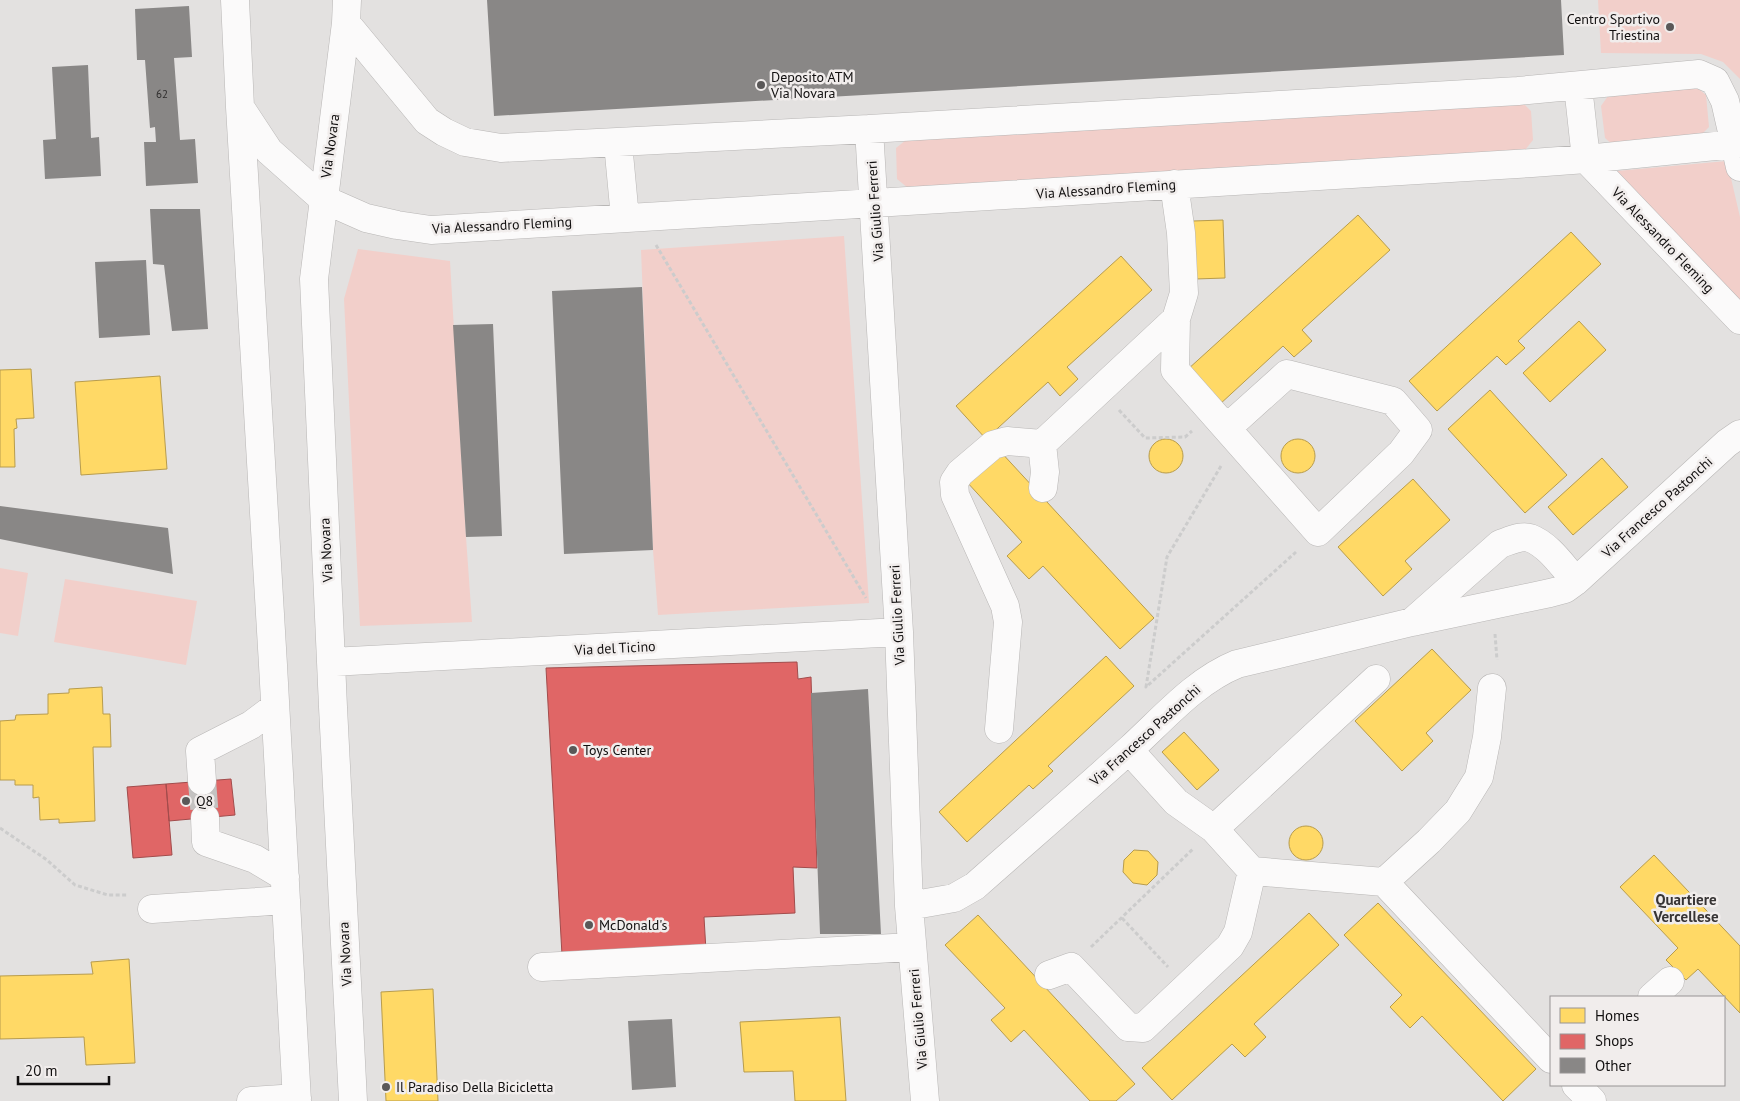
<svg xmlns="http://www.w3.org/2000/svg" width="1740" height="1101" viewBox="0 0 1740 1101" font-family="'PT Sans',sans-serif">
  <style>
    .green { fill: #f2cfca }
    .homes { fill: #ffd966; stroke: #b89c4c }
    .shops { fill: #e06666; stroke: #a24c4c }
    .building { fill: #898786 }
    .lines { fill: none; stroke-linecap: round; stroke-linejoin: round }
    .minor-tunnel { stroke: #c4c2c1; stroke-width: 28; stroke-dasharray: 28 14; stroke-linecap: butt }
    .minor-casing { stroke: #b8b6b5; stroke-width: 29 }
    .path { stroke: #ccc; stroke-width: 3; stroke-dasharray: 4 2.5; stroke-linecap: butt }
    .minor { stroke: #fbfafa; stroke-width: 28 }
    .poi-dot { fill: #5a5858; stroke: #f1edec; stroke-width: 2 }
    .labels { text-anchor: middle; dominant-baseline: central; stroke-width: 5; stroke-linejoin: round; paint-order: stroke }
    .number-label { font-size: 11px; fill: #2f2d2d }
    .poi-label { font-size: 14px; fill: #110f0f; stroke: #f1edec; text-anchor: start }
    .street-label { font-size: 14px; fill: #110f0f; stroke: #f1edec }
    .neighbourhood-label { font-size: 15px; font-weight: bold; fill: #373434; stroke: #f1edec }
  </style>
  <rect width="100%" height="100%" fill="#e3e1e0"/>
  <path class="green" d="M1598,0H1740V79L1723,62L1701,54L1601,53Z
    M1695,86L1706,95L1709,127L1700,136L1614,146L1605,138L1601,106L1608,96Z
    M1522,102L1531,111L1533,140L1525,150L908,188L897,179L896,148L906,140Z
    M1727,161L1740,217V301L1617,171Z
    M844,236L869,603L658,615L653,550L641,250Z
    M358,249L450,261L466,537L472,622L360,626L344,299Z
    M0,568L28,573L18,636L0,633Z
    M65,579L197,601L186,665L54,642Z"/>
  <path class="homes" d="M1358,215L1390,250L1302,330L1312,341L1294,357L1283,346L1219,405L1187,370Z
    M1223,220L1225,278L1195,279L1193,221Z
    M1571,232L1601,264L1518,341L1525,348L1506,365L1497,356L1437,411L1409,381Z
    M1121,256L1152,290L1067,367L1078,379L1060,396L1048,382L986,439L956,406Z
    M1579,321L1606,350L1550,402L1523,373Z
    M31,369L34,418L16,419L17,428L14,429L15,467H0V370Z
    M160,376L167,469L81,475L75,382Z
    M1490,390L1567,475L1525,513L1448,429Z
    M1281 456a17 17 0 1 1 34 0a17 17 0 1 1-34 0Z
    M1149 456a17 17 0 1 1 34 0a17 17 0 1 1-34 0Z
    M999,450L1154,618L1120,649L1043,566L1029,579L1007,556L1022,542L966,481Z
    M1602,458L1628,487L1573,535L1548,507Z
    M1413,479L1450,520L1405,561L1412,569L1383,596L1338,547Z
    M1432,649L1471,690L1426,733L1433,741L1402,771L1355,721Z
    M1106,656L1134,686L1048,766L1053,771L1033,789L1029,785L967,842L939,812Z
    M102,687L103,714H110L111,747H93L95,821L59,823V819L40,820L39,797L33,798V785H15V780H0V721L15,720L16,715L48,714V694L69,693V689Z
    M1184,732L1219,770L1197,790L1162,752Z
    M1289 843a17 17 0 1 1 34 0a17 17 0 1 1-34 0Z
    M1134,850L1148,851L1158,862L1157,875L1147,885L1133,883L1123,872L1124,860Z
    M1654,855L1740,946V1013L1698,969L1686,980L1666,960L1678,948L1620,887Z
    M1378,903L1536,1069L1503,1101L1422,1016L1410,1028L1390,1007L1402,995L1344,935Z
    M1309,913L1339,945L1254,1024L1266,1037L1245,1057L1232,1044L1172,1100L1142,1068Z
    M978,915L1135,1084L1116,1101H1090L1024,1030L1011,1042L991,1020L1005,1008L945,945Z
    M129,959L135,1063L86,1065L84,1037L0,1039V976L93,974L91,962Z
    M433,989L438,1101H386L381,992Z
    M840,1017L846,1101H795L793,1071L744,1072L740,1022Z"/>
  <path class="shops" d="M797,662L798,679L811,677L817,868L793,867L795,913L704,917L707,968L563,973L546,668Z
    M231,779L235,815L169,821L166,784Z
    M166,784L172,855L133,858L127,787Z"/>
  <path class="building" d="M487,0H1561L1564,55L494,116Z
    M189,6L192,57L174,58L180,140L195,139L198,183L146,186L144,142H156L155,127L150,128L145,60H137L135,9Z
    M88,65L91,138L99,137L101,176L45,179L43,140L56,139L52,67Z
    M150,209H200L208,329L172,331L164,265L153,264Z
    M146,260L150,335L99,338L95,262Z
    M642,287L653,550L564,554L552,291Z
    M493,324L502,536L466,537L453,325Z
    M0,506L168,528L173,574L0,539Z
    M868,689L881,934H820L811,693Z
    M672,1019L676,1087L632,1090L628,1021Z"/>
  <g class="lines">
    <path class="minor-tunnel" d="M202,781L205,818"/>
    <defs>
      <path id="minor" d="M235,0L240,107L273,665L297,1101
        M347,0L346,23L314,279L333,707L353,1101
        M346,23L427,121L444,132L465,142L501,148L869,129L1518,91L1699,74L1715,81L1725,101L1740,167
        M1578,86L1586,159L1740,320
        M240,107L269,151L323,199L366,218L397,225L431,230L1532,163L1586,159L1735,144
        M869,129L899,632L909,906L925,1101
        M618,143L625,218
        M1174,184L1181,233L1184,293L1176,319L1175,370L1318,532L1401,453L1418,430L1393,401L1287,374L1227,428
        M1043,488L1045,472L1042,444L1176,319
        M1413,621L1500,544C1509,541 1521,535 1530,538C1549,545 1563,567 1576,581
        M331,662L899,632
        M999,729L1008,622L1005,606L955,495L954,482L960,473L993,445L1007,441L1042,444
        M1129,750L1176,802L1214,829L1252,871L1384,882L1429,841L1458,811L1479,777L1487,737L1492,688
        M202,781L200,751L251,725L275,707
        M205,818L206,842L255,859L285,877
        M1214,829L1376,679
        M1384,882L1551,1059
        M909,906L954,898L975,886C1027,840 1079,795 1130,749C1163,719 1195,681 1237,664L1412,622L1550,593L1565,589L1576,581L1727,443L1740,434
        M152,909L286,900
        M542,967L912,947
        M1049,975L1071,967L1128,1027L1143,1028L1230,946L1238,932L1252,871
        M1652,997L1670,981
        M1576,1085L1592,1101
        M251,1101L297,1098"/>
    </defs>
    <use href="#minor" class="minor-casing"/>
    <path class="path" d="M656,245L866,598
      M1119,410L1145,438L1185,437L1192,431
      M1221,466L1167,557L1146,687L1296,552
      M1495,634L1497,660
      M0,828L47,860L75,885L108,895H128
      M1122,918L1168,967
      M1091,947L1193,849"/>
    <use href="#minor" class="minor"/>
  </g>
  <g class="poi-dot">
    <circle cx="1670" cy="27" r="5"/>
    <circle cx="761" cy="85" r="5"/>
    <circle cx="573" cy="750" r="5"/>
    <circle cx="186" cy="801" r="5"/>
    <circle cx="589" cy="925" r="5"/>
    <circle cx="386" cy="1087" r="5"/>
  </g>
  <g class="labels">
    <g class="number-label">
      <text x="162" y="94">62</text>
    </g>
    <g class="poi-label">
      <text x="1660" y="19" text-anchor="end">Centro Sportivo<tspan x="1660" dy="16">Triestina</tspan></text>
      <text x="771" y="77">Deposito ATM<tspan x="771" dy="16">Via Novara</tspan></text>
      <text x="583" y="750">Toys Center</text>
      <text x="196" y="801">Q8</text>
      <text x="599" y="925">McDonald's</text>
      <text x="396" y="1087">Il Paradiso Della Bicicletta</text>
    </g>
    <g class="street-label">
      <text transform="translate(330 146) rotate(-82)">Via Novara</text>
      <text transform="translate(1106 189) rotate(-4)">Via Alessandro Fleming</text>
      <text transform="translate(875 211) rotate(-94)">Via Giulio Ferreri</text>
      <text transform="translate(502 225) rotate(-3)">Via Alessandro Fleming</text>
      <text transform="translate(1663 240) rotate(46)">Via Alessandro Fleming</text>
      <text transform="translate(1657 507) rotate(-42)">Via Francesco Pastonchi</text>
      <text transform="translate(326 550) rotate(-93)">Via Novara</text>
      <text transform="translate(897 615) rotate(-93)">Via Giulio Ferreri</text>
      <text transform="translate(615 648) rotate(-3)">Via del Ticino</text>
      <text transform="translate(1145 735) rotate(-42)">Via Francesco Pastonchi</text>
      <text transform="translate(345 954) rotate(-93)">Via Novara</text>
      <text transform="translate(918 1019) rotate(-95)">Via Giulio Ferreri</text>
    </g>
    <g class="neighbourhood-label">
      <text x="1686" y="899">Quartiere<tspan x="1686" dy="17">Vercellese</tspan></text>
    </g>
  </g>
  <rect x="1550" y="996" width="175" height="90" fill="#f1edec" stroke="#979494"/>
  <rect x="1560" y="1008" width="25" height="15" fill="#ffd966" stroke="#979494"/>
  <text x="1595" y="1021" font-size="15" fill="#110f0f">Homes</text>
  <rect x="1560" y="1034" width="25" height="15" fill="#e06666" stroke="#979494"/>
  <text x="1595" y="1046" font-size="15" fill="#110f0f">Shops</text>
  <rect x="1560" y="1058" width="25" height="15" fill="#898786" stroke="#979494"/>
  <text x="1595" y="1071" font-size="15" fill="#110f0f">Other</text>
  <path d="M18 1076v8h91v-8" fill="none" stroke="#110f0f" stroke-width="2.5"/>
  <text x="25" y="1076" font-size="15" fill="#110f0f" stroke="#f1edec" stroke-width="4" paint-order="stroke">20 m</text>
</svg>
